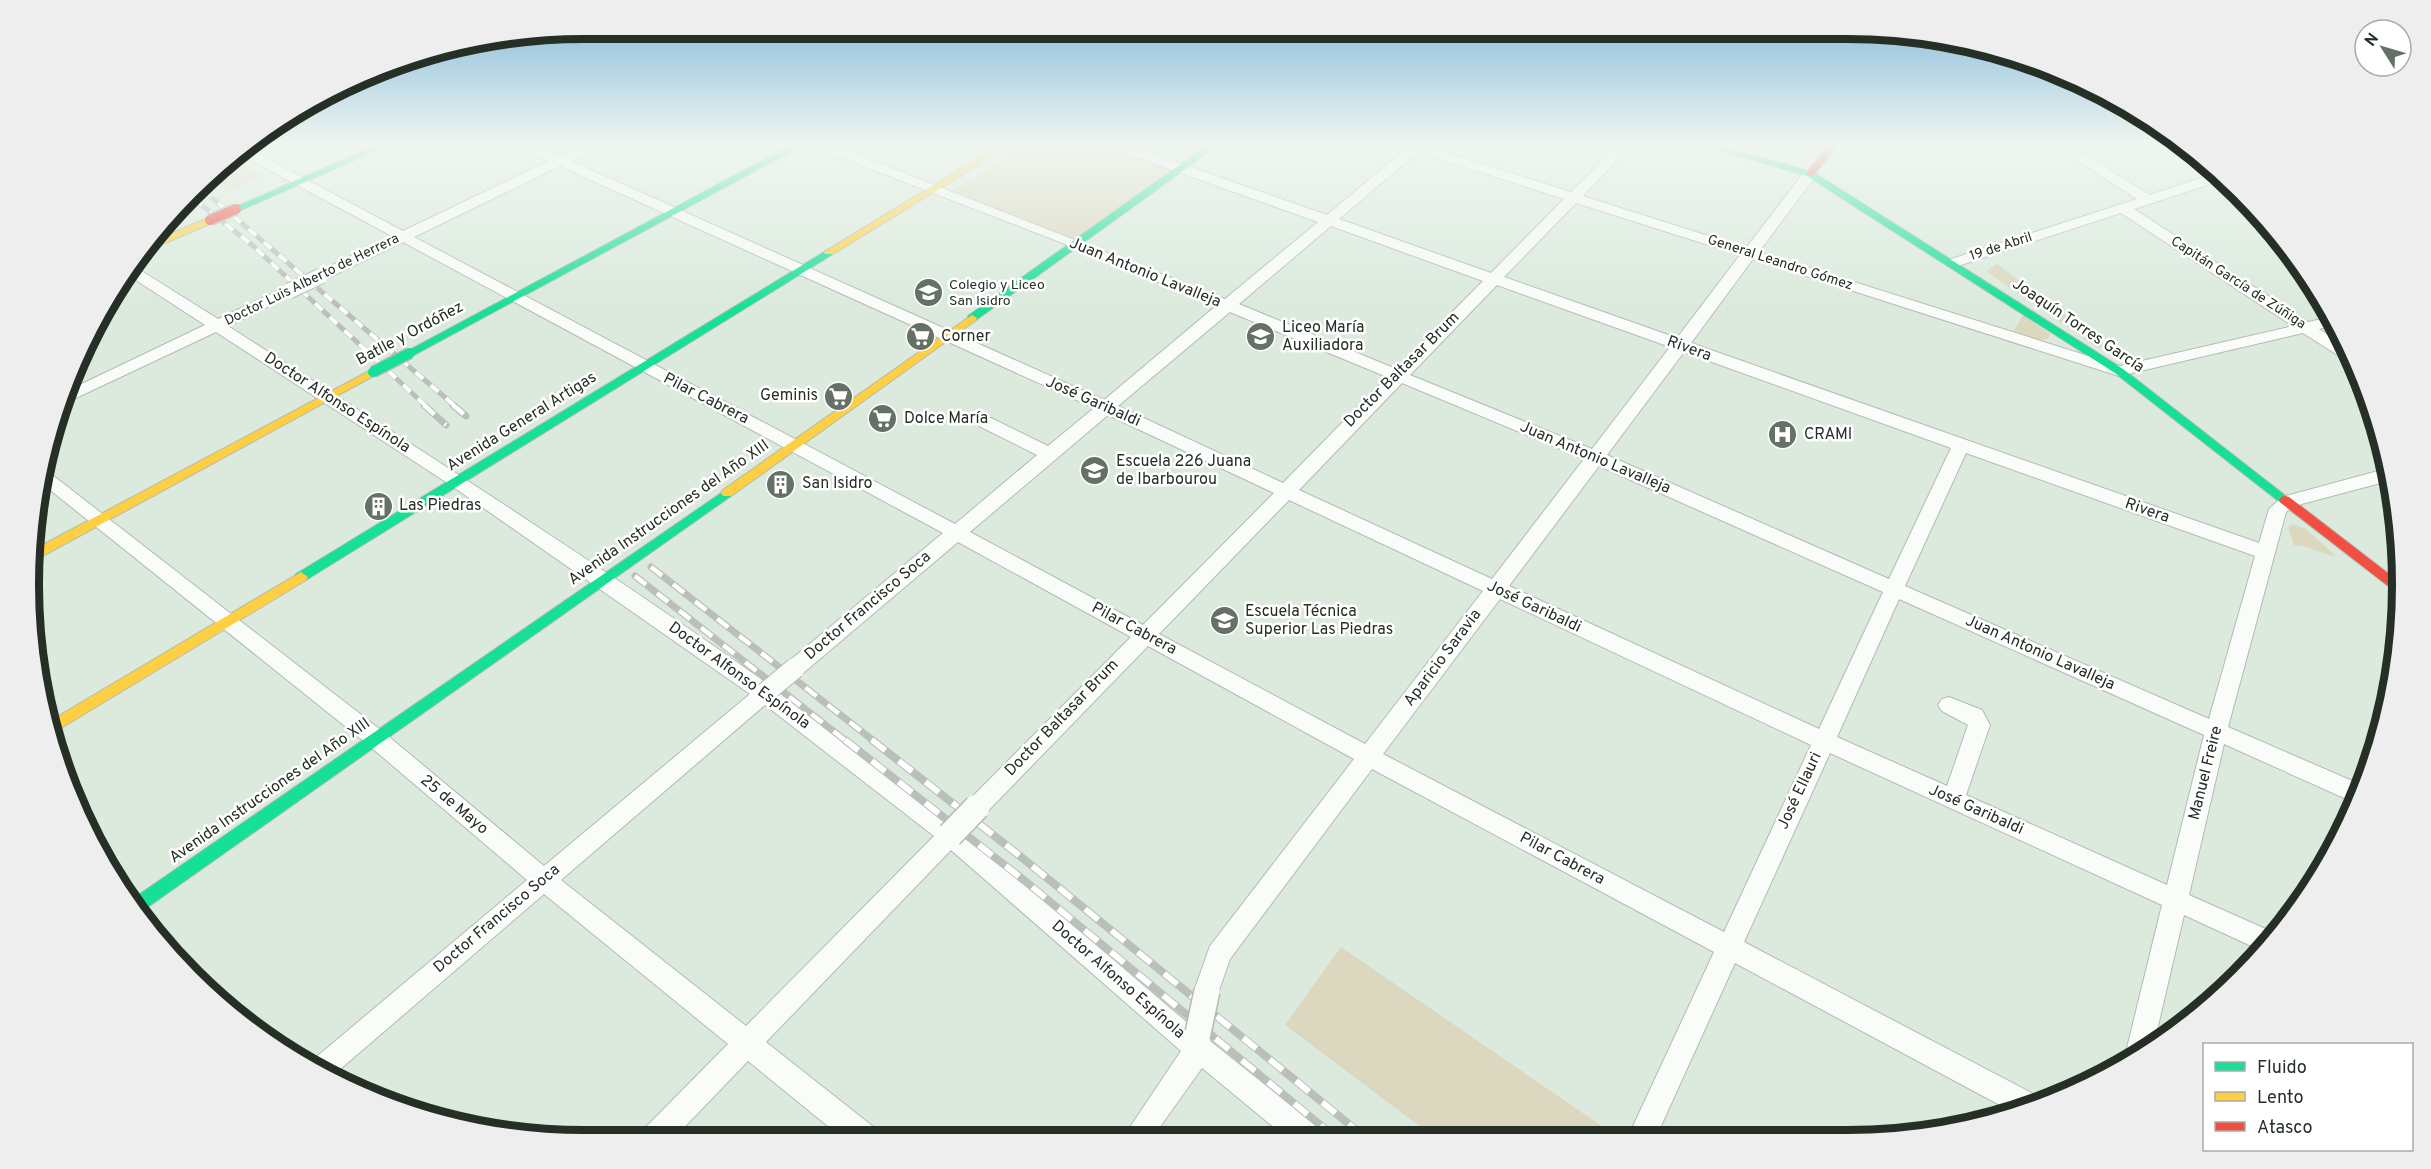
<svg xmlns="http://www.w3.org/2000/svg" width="2431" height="1169" viewBox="0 0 2431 1169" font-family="Overpass,sans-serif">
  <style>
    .green { fill: #dcd7bf }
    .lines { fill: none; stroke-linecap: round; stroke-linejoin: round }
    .street-casing { stroke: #b1bcb2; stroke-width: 2 }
    .fast-casing { stroke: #b1bcb2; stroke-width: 2 }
    .slow-casing { stroke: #b1bcb2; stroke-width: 2 }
    .jam-casing { stroke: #b1bcb2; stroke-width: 2 }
    .street { fill: #fafcfa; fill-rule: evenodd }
    .fast { fill: #16e098; fill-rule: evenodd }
    .slow { fill: #ffcf43; fill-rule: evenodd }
    .jam { fill: #f24e42; fill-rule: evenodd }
    .rail-far2-casing { stroke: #bbbfbb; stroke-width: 5 }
    .rail-far1-casing { stroke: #bbbfbb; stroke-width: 7 }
    .rail-casing { stroke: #bbbfbb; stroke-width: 8 }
    .rail-far2 { stroke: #fff; stroke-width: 4; stroke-dasharray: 10; stroke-linecap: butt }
    .rail-far1 { stroke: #fff; stroke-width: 4.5; stroke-dasharray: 14; stroke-linecap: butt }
    .rail { stroke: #fff; stroke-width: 6; stroke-dasharray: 17; stroke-linecap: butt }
    .street-bridge-far2-casing { stroke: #b1bcb2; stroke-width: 17; stroke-linecap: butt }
    .street-bridge-far1-casing { stroke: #b1bcb2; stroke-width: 22; stroke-linecap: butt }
    .street-bridge-casing { stroke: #b1bcb2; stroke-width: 28; stroke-linecap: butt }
    .fast-bridge-casing { stroke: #b1bcb2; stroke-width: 13; stroke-linecap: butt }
    .jam-bridge-casing { stroke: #b1bcb2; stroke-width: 13; stroke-linecap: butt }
    .street-bridge-far2 { stroke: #fafcfa; stroke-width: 15 }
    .street-bridge-far1 { stroke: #fafcfa; stroke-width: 20 }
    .street-bridge { stroke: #fafcfa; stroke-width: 25 }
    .fast-bridge { stroke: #16e098; stroke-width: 10 }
    .jam-bridge { stroke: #f24e42; stroke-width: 10 }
    .labels { text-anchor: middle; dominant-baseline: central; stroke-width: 5; stroke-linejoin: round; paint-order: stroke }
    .far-street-label { font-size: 14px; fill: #252f26; stroke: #fff }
    .far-poi-label { font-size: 14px; fill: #252f26; stroke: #fff; text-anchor: start }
    .street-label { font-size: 16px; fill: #252f26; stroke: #fff }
    .poi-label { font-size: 16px; fill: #252f26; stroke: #fff; text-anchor: start }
    .rim { fill: none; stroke: #252f26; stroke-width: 8 }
  </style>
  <rect width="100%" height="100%" fill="#dbeadd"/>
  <path class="green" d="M1027,144H1106L1177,169L1077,240L952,191Z
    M233,157L265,176L228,191L213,179Z
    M1997,264L2106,345L2098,348L1986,271Z
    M2023,315L2050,334L2048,339L2038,340L2012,334Z
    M2292,524L2306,529L2336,556C2321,555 2310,545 2294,545L2288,527Z
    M1341,947L1606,1129L1602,1137H1434L1285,1025Z"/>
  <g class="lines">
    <defs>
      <path id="street" d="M516,144H532L560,156L585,144H601L571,161L1104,400L1216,306L1091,254L814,147L813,144H830L1225,299L1318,222L1108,147L1107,144H1125L1327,215L1407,148L1400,144H1426L1425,146L1571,192L1619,144H1632L1583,196L1746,248L1805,171L1810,170L1817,174L1759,252L2120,366L2293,326L2121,213L1958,266L1953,267L1946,263L1948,260L2137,199L2052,144H2067L2150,195L2217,173L2225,179L2134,209L2308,322L2331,317L2335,325L2319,329L2347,347L2355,362L2347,361L2303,333L2119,376L1753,259L1691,343L2259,543L2269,509L2282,497L2389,468L2392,480L2294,506L2286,512L2228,727L2364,786L2357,803L2353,802L2224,744L2189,895L2277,934L2260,950L2184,915L2154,1043L2129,1058L2126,1052L2162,905L1830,753L1744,942L2039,1097L2041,1103L2011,1111L1735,963L1656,1137H1628L1714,952L1372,769L1230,959L1216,999L1207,1003L1198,999L1194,991L1210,946L1354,759L1148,646L985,814L977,816L969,814L966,807L969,800L1131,637L958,542L802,674L795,676L788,674L785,668L788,662L943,533L403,242L326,279H316L313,276L316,273L392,236L237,153L245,147L403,231L549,161ZM1418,152L1564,199L1491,273L1339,219ZM560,166L1094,408L1048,446L991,418H979L976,422L979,426L1037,455L955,524L414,237ZM1576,203L1740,255L1677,338L1504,277ZM1331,226L1483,281L1396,369L1239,304ZM1497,285L1670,347L1592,449L1410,375ZM1230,312L1387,377L1283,483L1118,406ZM1684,352L1951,448L1889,579L1607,455ZM1402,383L1584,459L1492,579L1299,490ZM1108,415L1274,493L1143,625L970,532ZM1966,453L2255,556L2209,719L1905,586ZM1599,466L1883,592L1819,729L1509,586ZM1289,500L1483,591L1365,744L1159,634ZM1500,599L1811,745L1724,932L1383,754ZM1899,599L2204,735L2167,885L1966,795L1990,725L1982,710L1949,697L1942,699L1938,705L1942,711L1968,725L1947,786L1837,737Z
        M1827,144H1870L1863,148L1832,150L1827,149Z
        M132,265L218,319L284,288H294L297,291L294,294L228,326C411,444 595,561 772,687C918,791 1054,909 1191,1026L1198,1023L1207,1026L1211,1035L1210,1041L1319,1128L1323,1138H1287L1202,1068L1152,1138L1122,1139L1181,1051L951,850L766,1042L876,1129L879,1139L845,1140L748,1061L672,1140H639L643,1130L728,1044L544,894L331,1077L308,1064L527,880L366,743L39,481L42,467L382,731L544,866L750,694L452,486L216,332L61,405L65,392L205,325L125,273ZM765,705L934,836L746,1026L561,880Z"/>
      <path id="fast" d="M379,144H391L239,211L231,209Z
        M793,144H805L414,355L410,356L404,353Z
        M1209,144H1220L976,320H968V316Z
        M1698,144H1712L1813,172L2123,369L2291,500L2285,504L2281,503L2115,373L1807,176Z
        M829,249L834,252L833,254L306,580H296L294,577L296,574Z
        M727,489L733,493L731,496L145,909L143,910L134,898Z"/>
      <path id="slow" d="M1001,144H1012L833,254H825L824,252Z
        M210,217L215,220L214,222L154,248H148L156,240Z
        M972,315L977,318L976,320L731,496H723L721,493L723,490Z
        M373,369L377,370V374L37,559V548Z
        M301,572L308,577L306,580L56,731L52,720Z"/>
      <path id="jam" d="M1829,144H1839L1813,176H1807V172Z
        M2285,496L2289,497L2402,584L2401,596L2281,503L2279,500L2281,497Z"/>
    </defs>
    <use href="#street" class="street-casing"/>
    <use href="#fast" class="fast-casing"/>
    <use href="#slow" class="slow-casing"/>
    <use href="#jam" class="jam-casing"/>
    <use href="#street" class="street"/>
    <use href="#fast" class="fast"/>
    <use href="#slow" class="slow"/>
    <use href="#jam" class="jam"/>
    <defs>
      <path id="rail-far2" d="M203,190L455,406
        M194,199L252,245L426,406"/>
      <path id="rail-far1" d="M424,405L446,425
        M453,405L466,416
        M651,567L874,741
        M635,576L846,741"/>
      <path id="rail" d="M845,740L1025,881L1336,1138
        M872,740L1020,856L1366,1138"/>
    </defs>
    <use href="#rail-far2" class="rail-far2-casing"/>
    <use href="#rail-far1" class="rail-far1-casing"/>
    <use href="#rail" class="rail-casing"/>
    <use href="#rail-far2" class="rail-far2"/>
    <use href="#rail-far1" class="rail-far1"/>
    <use href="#rail" class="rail"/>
    <defs>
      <path id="street-bridge-far2" d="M289,291L321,276"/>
      <path id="street-bridge-far1" d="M765,693L795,668"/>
      <path id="street-bridge" d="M950,835L977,807
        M1198,1033L1207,991"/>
      <path id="fast-bridge" d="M373,372L410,353"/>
      <path id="jam-bridge" d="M210,220L236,209"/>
    </defs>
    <use href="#street-bridge-far2" class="street-bridge-far2-casing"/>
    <use href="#street-bridge-far1" class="street-bridge-far1-casing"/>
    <use href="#street-bridge" class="street-bridge-casing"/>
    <use href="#fast-bridge" class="fast-bridge-casing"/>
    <use href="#jam-bridge" class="jam-bridge-casing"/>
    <use href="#street-bridge-far2" class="street-bridge-far2"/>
    <use href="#street-bridge-far1" class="street-bridge-far1"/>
    <use href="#street-bridge" class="street-bridge"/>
    <use href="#fast-bridge" class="fast-bridge"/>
    <use href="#jam-bridge" class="jam-bridge"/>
  </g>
  <linearGradient id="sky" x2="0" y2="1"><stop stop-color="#82b7da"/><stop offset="0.47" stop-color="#eff6f0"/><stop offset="1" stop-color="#eff6f0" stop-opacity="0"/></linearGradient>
  <rect width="2431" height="307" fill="url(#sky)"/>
  <defs>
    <symbol id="school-disc" viewBox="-11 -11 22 22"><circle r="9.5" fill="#657066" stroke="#fff"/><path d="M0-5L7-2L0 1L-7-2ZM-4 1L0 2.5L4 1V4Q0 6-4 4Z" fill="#fff"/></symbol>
    <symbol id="supermarket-disc" viewBox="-11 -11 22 22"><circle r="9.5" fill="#657066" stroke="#fff"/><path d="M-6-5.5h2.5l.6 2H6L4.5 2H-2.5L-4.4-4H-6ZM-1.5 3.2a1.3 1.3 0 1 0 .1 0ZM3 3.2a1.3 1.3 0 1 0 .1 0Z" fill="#fff"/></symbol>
    <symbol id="hospital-disc" viewBox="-11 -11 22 22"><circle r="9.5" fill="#657066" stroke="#fff"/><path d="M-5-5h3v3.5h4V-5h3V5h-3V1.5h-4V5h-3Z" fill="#fff"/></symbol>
    <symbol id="building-disc" viewBox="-11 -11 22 22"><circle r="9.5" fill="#657066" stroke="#fff"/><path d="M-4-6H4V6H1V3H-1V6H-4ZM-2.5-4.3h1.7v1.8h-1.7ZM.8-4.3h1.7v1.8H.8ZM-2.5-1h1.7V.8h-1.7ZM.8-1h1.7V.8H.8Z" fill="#fff"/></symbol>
  </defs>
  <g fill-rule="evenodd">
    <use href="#school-disc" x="912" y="276" width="33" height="33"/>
    <use href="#supermarket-disc" x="904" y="320" width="33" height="33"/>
    <use href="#school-disc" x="1244" y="320" width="33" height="33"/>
    <use href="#supermarket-disc" x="822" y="380" width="33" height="33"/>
    <use href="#supermarket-disc" x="866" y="402" width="33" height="33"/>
    <use href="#hospital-disc" x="1766" y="418" width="33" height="33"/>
    <use href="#school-disc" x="1078" y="454" width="33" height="33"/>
    <use href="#building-disc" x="764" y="468" width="33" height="33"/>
    <use href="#building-disc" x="362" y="490" width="33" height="33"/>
    <use href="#school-disc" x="1208" y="604" width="33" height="33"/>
  </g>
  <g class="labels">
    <g class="far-street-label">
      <text transform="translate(2001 247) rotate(-18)">19 de Abril</text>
      <text transform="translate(1780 263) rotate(18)">General Leandro Gómez</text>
      <text transform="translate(312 280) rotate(-26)">Doctor Luis Alberto de Herrera</text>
      <text transform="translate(2238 283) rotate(33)">Capitán García de Zúñiga</text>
    </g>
    <g class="far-poi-label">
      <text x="949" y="285">Colegio y Liceo<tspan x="949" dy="16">San Isidro</tspan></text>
    </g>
    <g class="street-label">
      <text transform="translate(1145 273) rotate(22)">Juan Antonio Lavalleja</text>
      <text transform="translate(2078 326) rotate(34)">Joaquín Torres García</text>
      <text transform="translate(410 334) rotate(-28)">Batlle y Ordóñez</text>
      <text transform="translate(1689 349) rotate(20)">Rivera</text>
      <text transform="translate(1402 370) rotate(-45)">Doctor Baltasar Brum</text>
      <text transform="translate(706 399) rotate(27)">Pilar Cabrera</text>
      <text transform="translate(1093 402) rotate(24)">José Garibaldi</text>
      <text transform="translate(337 403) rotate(33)">Doctor Alfonso Espínola</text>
      <text transform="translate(522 422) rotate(-32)">Avenida General Artigas</text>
      <text transform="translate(1595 458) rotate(23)">Juan Antonio Lavalleja</text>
      <text transform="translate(2147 511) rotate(19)">Rivera</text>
      <text transform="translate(669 513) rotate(-35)">Avenida Instrucciones del Año XIII</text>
      <text transform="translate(868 606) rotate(-40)">Doctor Francisco Soca</text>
      <text transform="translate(1534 607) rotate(25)">José Garibaldi</text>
      <text transform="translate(1134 629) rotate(28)">Pilar Cabrera</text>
      <text transform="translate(2040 653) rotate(24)">Juan Antonio Lavalleja</text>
      <text transform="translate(1443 658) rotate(-53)">Aparicio Saravia</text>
      <text transform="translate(739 676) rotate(36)">Doctor Alfonso Espínola</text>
      <text transform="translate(1062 718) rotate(-46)">Doctor Baltasar Brum</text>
      <text transform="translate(2206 773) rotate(-76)">Manuel Freire</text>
      <text transform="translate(270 791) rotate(-35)">Avenida Instrucciones del Año XIII</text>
      <text transform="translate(1800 791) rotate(-65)">José Ellauri</text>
      <text transform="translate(454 805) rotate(40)">25 de Mayo</text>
      <text transform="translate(1976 810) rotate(24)">José Garibaldi</text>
      <text transform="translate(1562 859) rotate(28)">Pilar Cabrera</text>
      <text transform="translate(497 919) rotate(-40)">Doctor Francisco Soca</text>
      <text transform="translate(1118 980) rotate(41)">Doctor Alfonso Espínola</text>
    </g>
    <g class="poi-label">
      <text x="1282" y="328">Liceo María<tspan x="1282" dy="18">Auxiliadora</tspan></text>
      <text x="941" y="337">Corner</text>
      <text x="818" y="396" text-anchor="end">Geminis</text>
      <text x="904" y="419">Dolce María</text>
      <text x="1804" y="435">CRAMI</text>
      <text x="1116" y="462">Escuela 226 Juana<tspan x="1116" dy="18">de Ibarbourou</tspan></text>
      <text x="802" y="484">San Isidro</text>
      <text x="399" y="506">Las Piedras</text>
      <text x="1245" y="612">Escuela Técnica<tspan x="1245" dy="18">Superior Las Piedras</tspan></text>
    </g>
  </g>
  <path d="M0 0H2431V1169H0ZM584 39H1847A545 545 0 0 1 2392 584V585A545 545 0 0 1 1847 1130H584A545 545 0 0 1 39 585V584A545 545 0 0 1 584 39Z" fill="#eee" fill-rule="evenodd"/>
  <path class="rim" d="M584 39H1847A545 545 0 0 1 2392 584V585A545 545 0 0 1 1847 1130H584A545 545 0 0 1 39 585V584A545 545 0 0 1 584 39Z"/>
  <rect x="2203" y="1043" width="210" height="108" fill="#ffffff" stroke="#a8aca8" stroke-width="1.5"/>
  <rect x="2215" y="1062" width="30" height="9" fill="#16e098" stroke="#a8aca8" stroke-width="1.5"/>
  <text x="2257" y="1073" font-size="18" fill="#252f26">Fluido</text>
  <rect x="2215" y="1092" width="30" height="9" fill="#ffcf43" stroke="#a8aca8" stroke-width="1.5"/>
  <text x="2257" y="1103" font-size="18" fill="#252f26">Lento</text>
  <rect x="2215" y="1122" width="30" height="9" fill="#f24e42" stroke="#a8aca8" stroke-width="1.5"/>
  <text x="2257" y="1133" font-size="18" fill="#252f26">Atasco</text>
  <g transform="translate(2383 48) rotate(307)"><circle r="28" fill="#ffffff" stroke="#a8aca8" stroke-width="1.5"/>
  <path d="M0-4.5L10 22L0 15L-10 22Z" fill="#657066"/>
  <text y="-9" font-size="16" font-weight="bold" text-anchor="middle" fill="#252f26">N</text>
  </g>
</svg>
